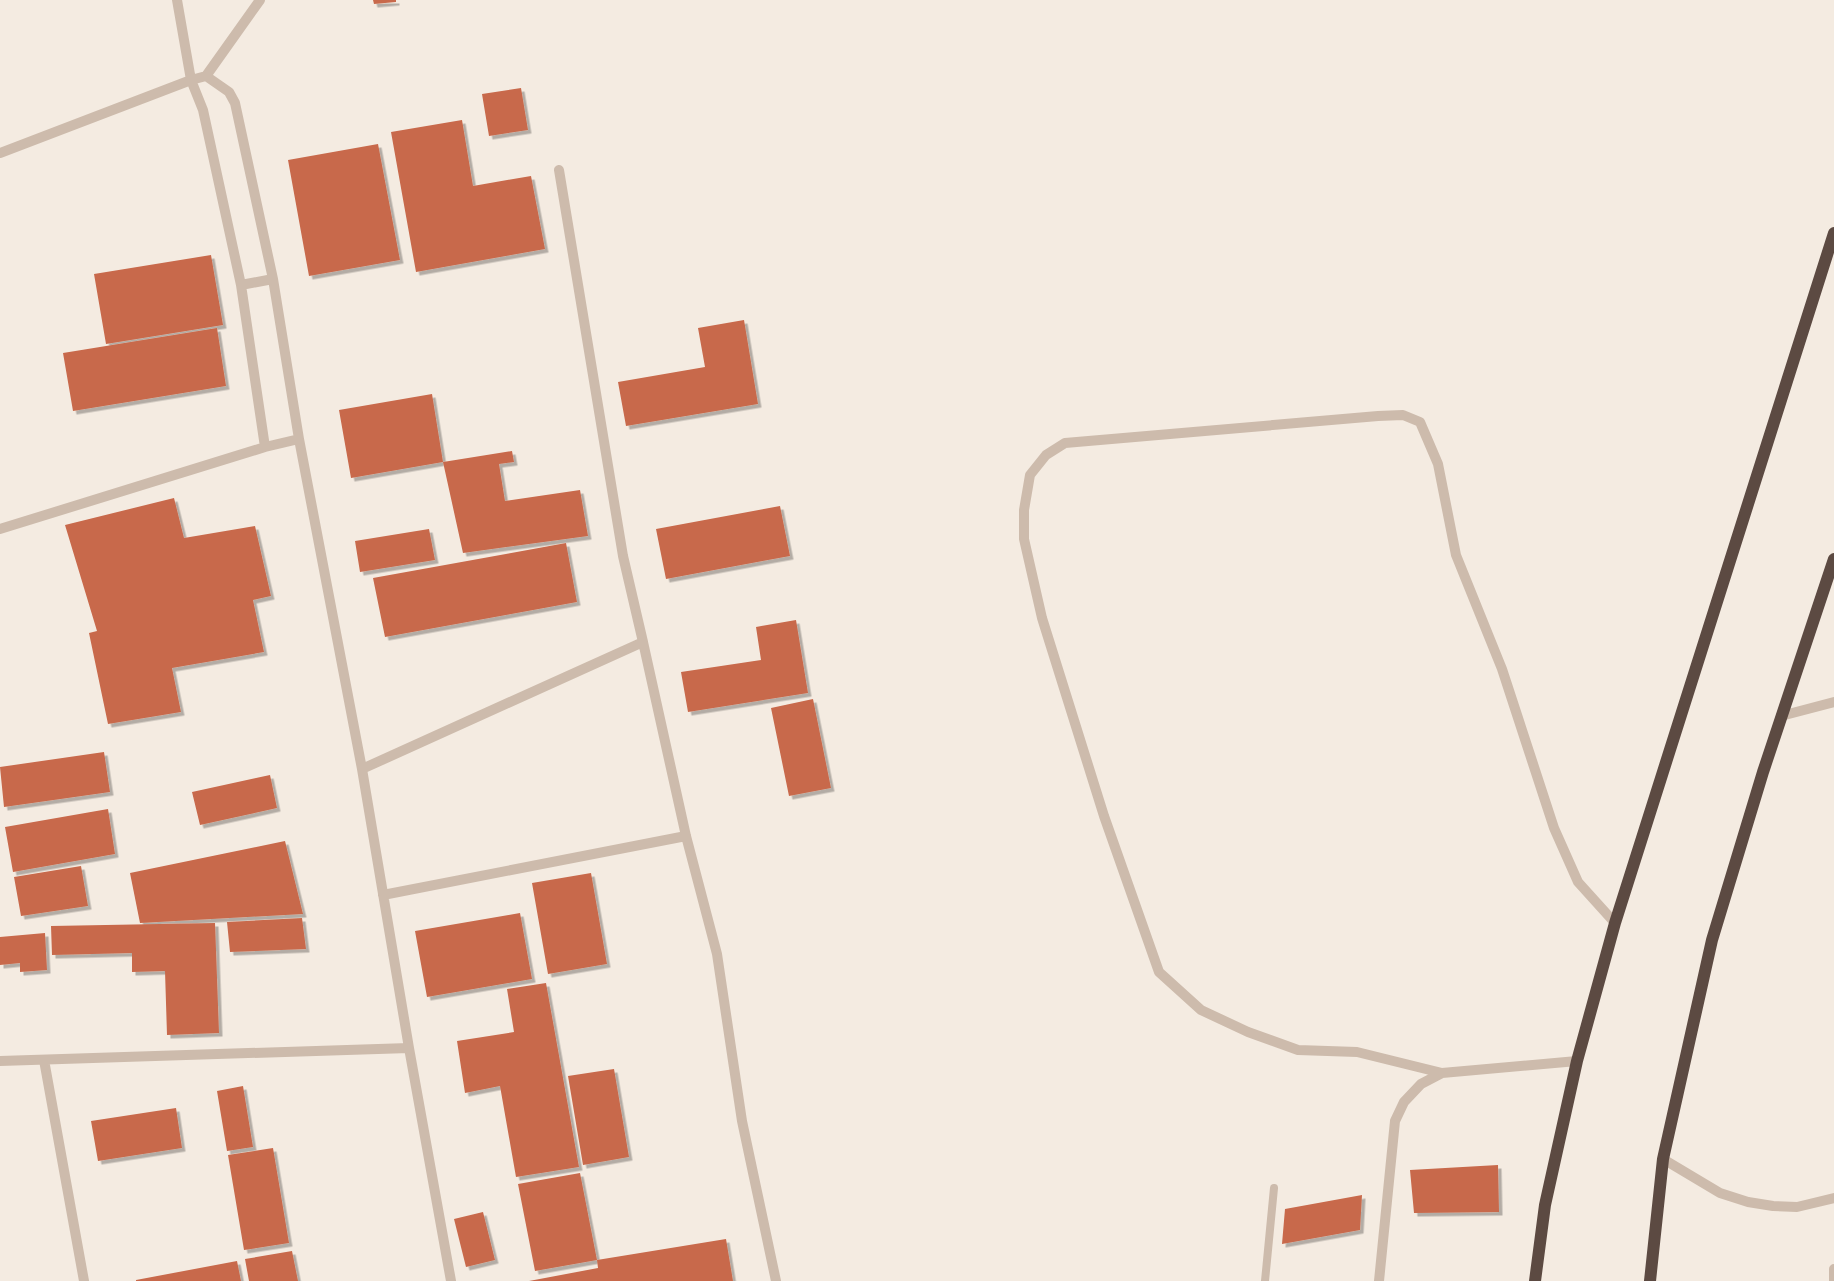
<svg xmlns="http://www.w3.org/2000/svg" width="1834" height="1281" viewBox="0 0 1834 1281" font-family="'Golos Text',sans-serif">
  <style>
    .building { fill: #c8694b; filter: url(#shadow) }
    .lines { fill: none; stroke-linecap: round; stroke-linejoin: round }
    .lane { stroke: #cdbbac; stroke-width: 8 }
    .street { stroke: #cdbbac; stroke-width: 10 }
    .highway { stroke: #5c4a42; stroke-width: 12 }
  </style>
  <defs>
    <filter id="shadow"><feDropShadow dx="3.5" dy="3.5" stdDeviation="0" flood-color="#0004"/></filter>
  </defs>
  <rect width="100%" height="100%" fill="#f4ebe1"/>
  <path class="building" d="M373,0H396V2L374,4Z
    M521,88L528,130L489,136L482,94Z
    M462,120L473,186L531,176L545,249L416,272L391,132Z
    M378,144L400,260L309,276L288,160Z
    M211,255L223,325L106,344L94,274Z
    M744,320L758,404L626,426L618,382L705,367L698,328Z
    M217,328L226,386L73,411L63,353Z
    M432,394L443,462L351,478L339,410Z
    M512,451L514,462L499,464L505,501L580,490L588,536L463,553L443,462Z
    M174,498L184,538L255,526L271,596L253,600L264,652L172,668L181,712L108,724L89,633L97,631L65,525Z
    M780,506L790,556L666,579L656,529Z
    M429,529L435,560L360,572L355,541Z
    M566,543L577,602L385,637L373,578Z
    M796,620L808,693L688,712L681,672L761,660L756,627Z
    M813,699L831,788L789,796L771,708Z
    M104,752L110,792L4,807L0,767Z
    M270,775L277,808L200,825L192,792Z
    M108,809L115,854L13,872L5,827Z
    M285,841L303,914L140,923L130,873Z
    M81,866L88,906L21,916L14,877Z
    M591,873L607,964L548,974L532,883Z
    M520,913L532,979L427,997L415,931Z
    M302,918L306,949L230,952L227,922Z
    M215,923L219,1033L167,1035L165,971L132,972V953L52,955L51,926Z
    M45,933L47,970L20,972V963L0,965V937Z
    M546,983L579,1167L516,1177L500,1086L465,1093L457,1041L514,1032L507,989Z
    M614,1069L629,1157L583,1165L568,1076Z
    M243,1086L253,1147L227,1151L217,1091Z
    M176,1108L182,1148L98,1161L91,1121Z
    M273,1148L289,1243L244,1250L228,1155Z
    M1498,1165L1499,1212L1414,1213L1410,1170Z
    M580,1173L597,1260L726,1239L733,1281H529L598,1268L597,1260L535,1271L518,1184Z
    M1362,1195L1360,1230L1282,1244L1285,1209Z
    M483,1212L495,1260L466,1267L454,1219Z
    M292,1251L298,1281H249L245,1259Z
    M237,1261L241,1281H136V1280Z"/>
  <g class="lines">
    <path class="lane" d="M1265,1281L1274,1188"/>
    <path class="street" d="M177,0L191,80L203,110L241,285L265,447
      M206,76L260,0
      M0,153L191,80L206,76L229,92L235,103L273,279L299,439L362,769L409,1048L451,1281
      M241,285L273,279
      M0,529L265,447L299,439
      M643,642L686,836L717,954L742,1121L776,1281
      M1781,716L1834,702
      M362,769L643,642L623,556L559,170
      M383,895L686,836
      M44,1060L84,1281
      M0,1061L409,1048
      M1442,1073L1357,1052L1298,1050L1248,1032L1201,1010L1159,972L1104,816L1042,618L1024,539V510L1030,475L1046,455L1065,443L1378,416L1403,415L1420,422L1438,464L1456,555L1502,669L1554,828L1578,882L1615,923
      M1663,1159L1720,1193L1748,1202L1773,1206L1797,1207L1834,1198
      M1834,1269V1280
      M1379,1281L1395,1121L1404,1102L1421,1084L1442,1073L1577,1061"/>
    <path class="highway" d="M1535,1281L1545,1205L1577,1061L1615,923L1834,233
      M1650,1281L1663,1159L1712,940L1763,772L1834,559"/>
  </g>
</svg>
